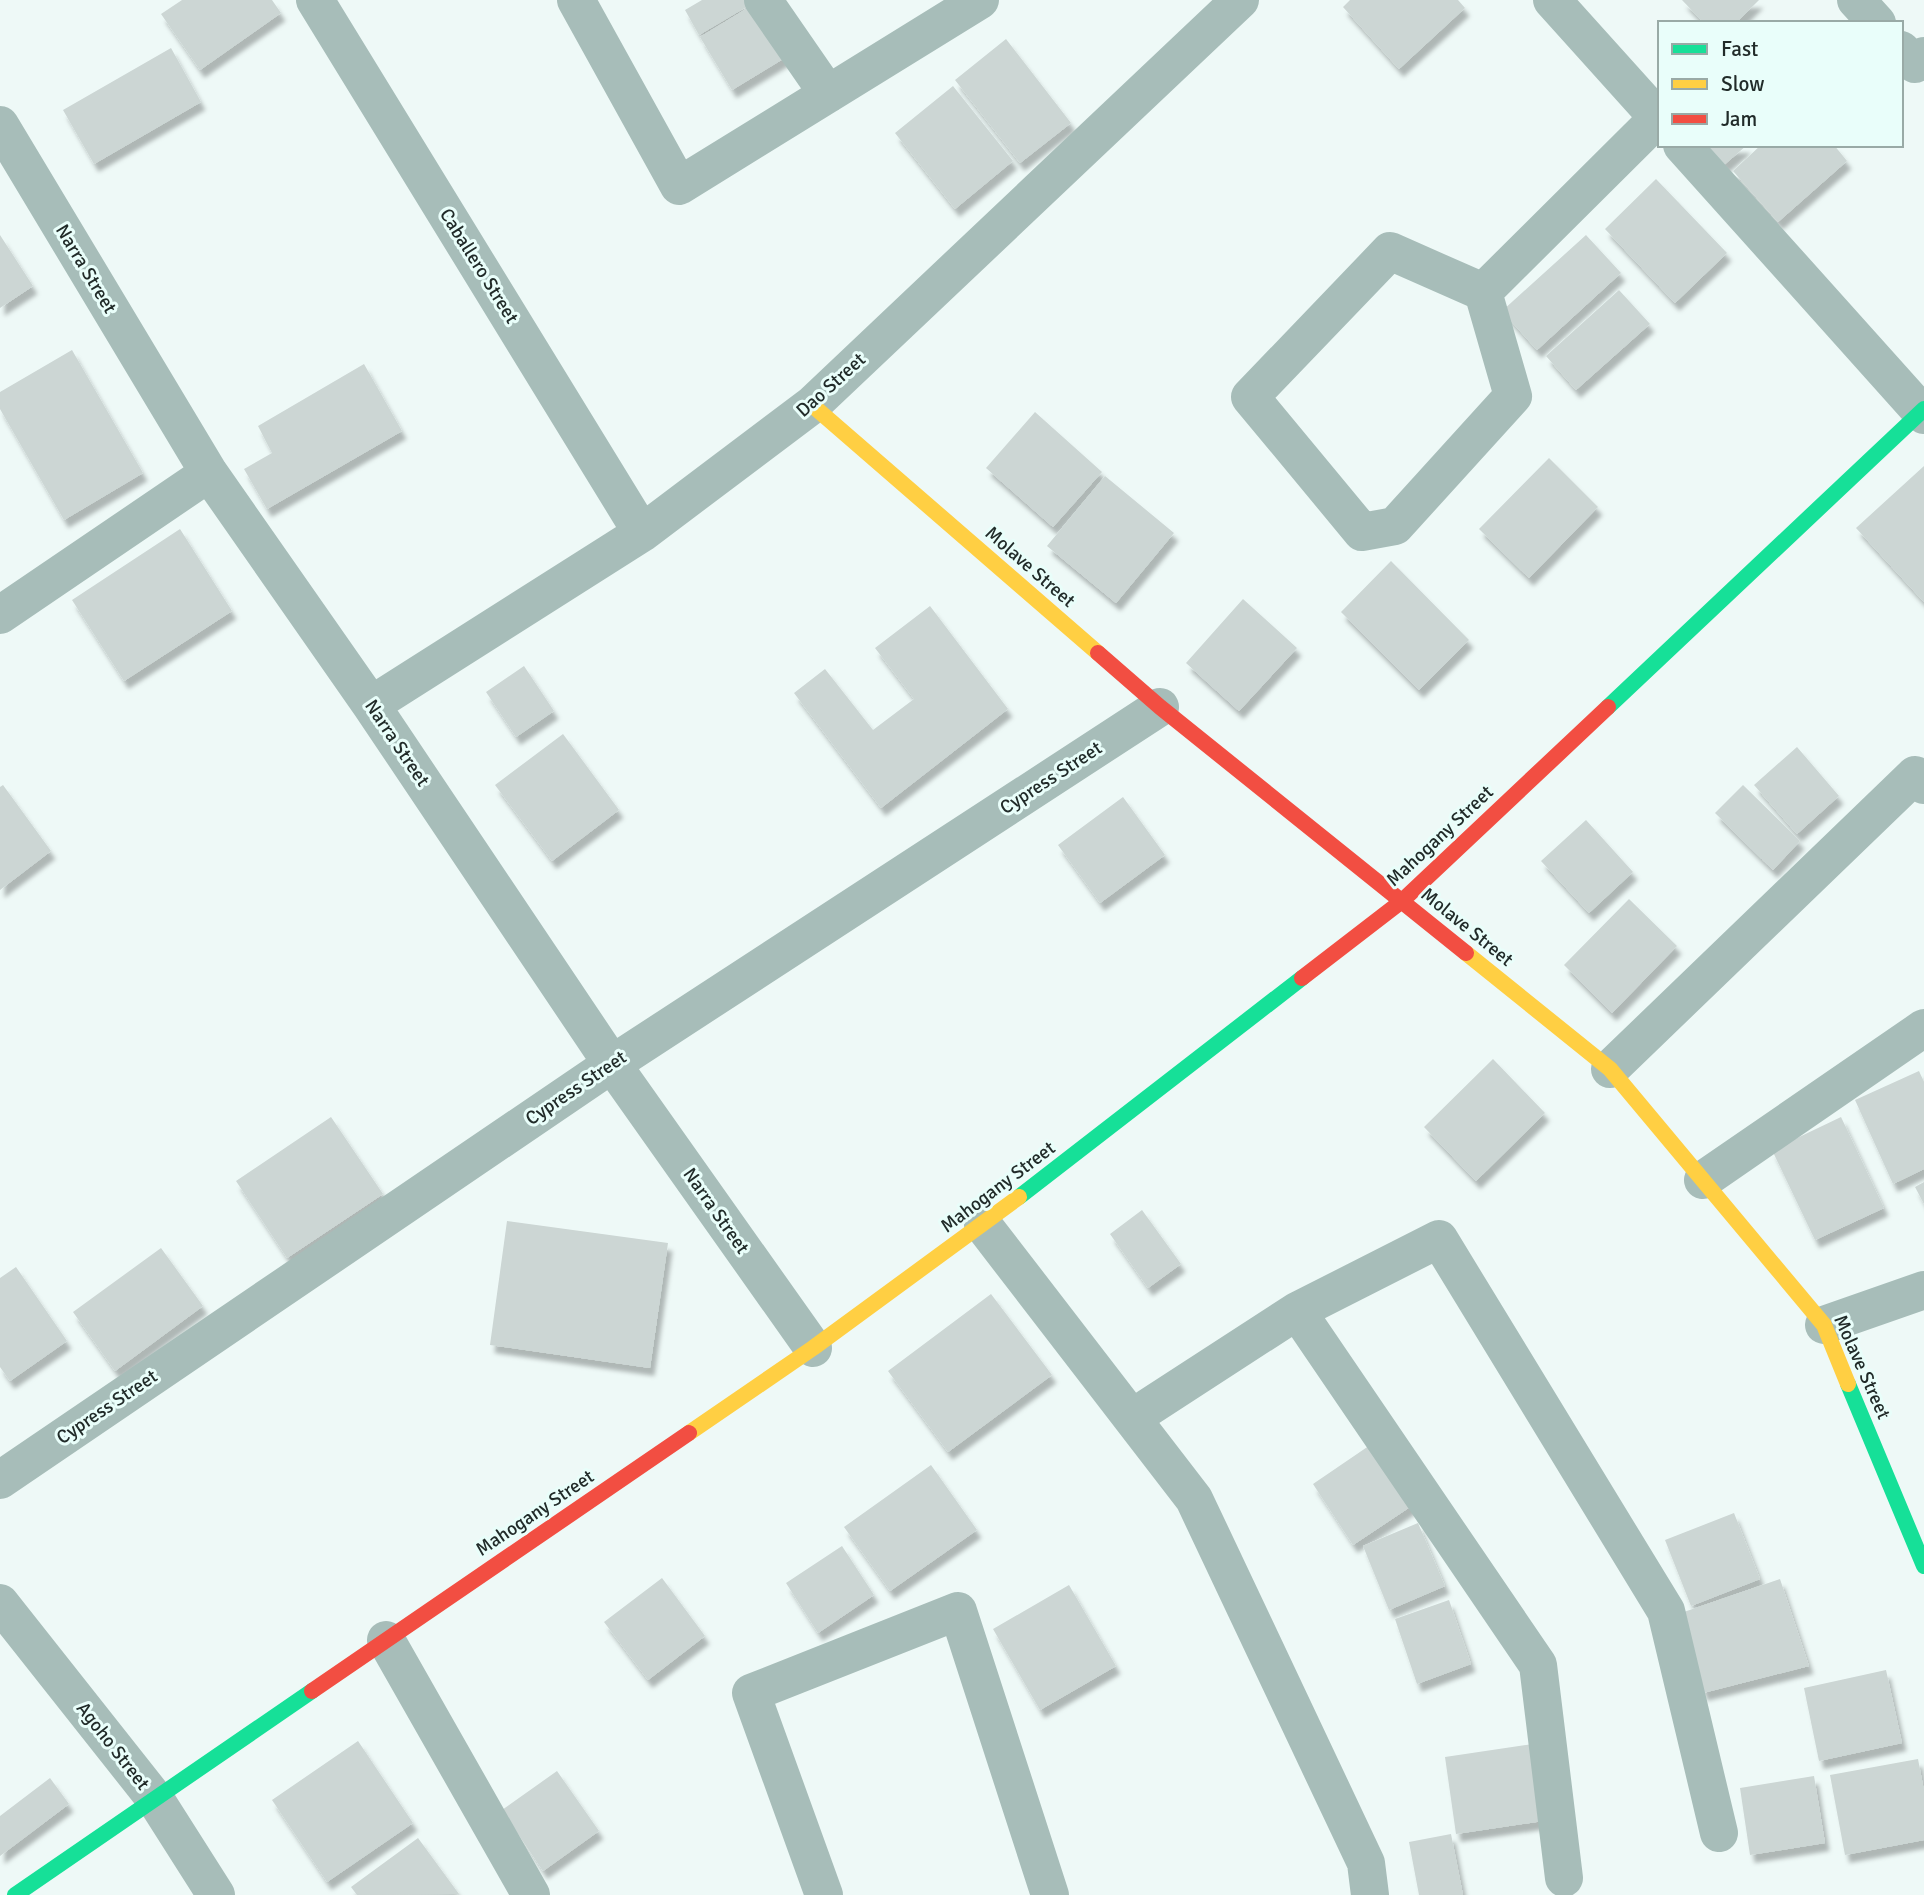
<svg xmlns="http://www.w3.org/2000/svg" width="1924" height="1895" viewBox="0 0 1924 1895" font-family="Signika,sans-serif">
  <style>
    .building { fill: #ccd6d4; filter: url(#shadow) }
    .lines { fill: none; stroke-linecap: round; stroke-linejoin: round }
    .street { stroke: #a7bdb9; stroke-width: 38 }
    .fast { stroke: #16e098; stroke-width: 16 }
    .slow { stroke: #ffcf43; stroke-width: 16 }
    .jam { stroke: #f24e42; stroke-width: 16 }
    .labels { text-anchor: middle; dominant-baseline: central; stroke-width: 6; stroke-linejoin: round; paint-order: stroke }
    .street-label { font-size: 19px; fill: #212b29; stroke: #e9fefa }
  </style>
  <defs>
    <filter id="shadow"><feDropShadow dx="4.5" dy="8" stdDeviation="2" flood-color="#0004"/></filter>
  </defs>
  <rect width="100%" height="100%" fill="#eef9f7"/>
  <path class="building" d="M182,0H272L281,13L200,70L161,14Z
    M702,0H758L699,35L685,10Z
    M1350,0H1458L1465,8L1399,69L1343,7Z
    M1682,0H1759L1736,23H1704Z
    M756,3L788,56L732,90L700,37Z
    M1006,39L1071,123L1020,163L955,80Z
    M171,48L201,102L94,164L63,110Z
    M953,86L1013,161L955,209L895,133Z
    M1706,145H1747L1724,165Z
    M1761,145H1834L1847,161L1778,222L1733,171Z
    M1656,179L1727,253L1675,303L1605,229Z
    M0,235L33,286L0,308Z
    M1586,235L1621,273L1537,350L1502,311Z
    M1619,290L1650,324L1576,390L1546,356Z
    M72,350L143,473L64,520L0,409V392Z
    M364,364L402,431L267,509L244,469L272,453L258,426Z
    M1035,412L1102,472L1053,527L986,468Z
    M1549,458L1598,507L1529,578L1479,529Z
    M1924,466V602L1856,528Z
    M1105,476L1174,533L1116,603L1047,546Z
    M180,529L232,611L124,681L72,600Z
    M1391,561L1469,640L1419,690L1341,612Z
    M1243,599L1297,648L1239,711L1186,663Z
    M930,606L1008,709L881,808L794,693L825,669L873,730L914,699L875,648Z
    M524,666L554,711L516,737L486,692Z
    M563,734L619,810L552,861L495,785Z
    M1797,747L1839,796L1797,834L1754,785Z
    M3,785L51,851L0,890V787Z
    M1743,785L1800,841L1773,870L1715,813Z
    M1123,797L1165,855L1100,903L1058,845Z
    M1586,820L1633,872L1589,913L1541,861Z
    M1629,899L1677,946L1612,1013L1564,965Z
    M1493,1059L1545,1113L1476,1181L1424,1127Z
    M1919,1071L1924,1082V1169L1893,1184L1855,1100Z
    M331,1117L383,1194L287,1258L236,1181Z
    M1841,1117L1884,1208L1815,1240L1772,1150Z
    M1924,1182V1204L1915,1187Z
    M1142,1210L1181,1264L1148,1288L1110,1234Z
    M507,1221L668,1243L650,1368L490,1345Z
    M161,1248L203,1306L115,1371L73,1312Z
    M16,1267L67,1341L10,1381L0,1367V1278Z
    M991,1294L1052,1375L948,1452L888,1371Z
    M1379,1439L1419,1501L1353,1545L1313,1484Z
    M931,1465L977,1530L890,1591L844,1527Z
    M1734,1513L1760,1579L1691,1606L1665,1540Z
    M1418,1523L1445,1586L1389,1610L1363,1546Z
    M842,1546L874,1595L818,1633L786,1583Z
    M662,1578L705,1636L648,1680L604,1622Z
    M1780,1579L1809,1666L1703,1693L1678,1614Z
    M1069,1585L1116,1666L1040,1710L993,1629Z
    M1449,1600L1471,1664L1417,1684L1395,1619Z
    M1886,1670L1902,1743L1819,1761L1804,1688Z
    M358,1741L413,1823L327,1882L272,1800Z
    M1533,1744L1543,1821L1456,1834L1445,1757Z
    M1918,1759L1924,1791V1840L1845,1855L1830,1775Z
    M557,1771L599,1831L543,1871L502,1810Z
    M1814,1776L1825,1843L1750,1855L1740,1788Z
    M50,1778L69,1804L0,1856V1816Z
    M1451,1834L1463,1895H1419L1409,1842Z
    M418,1838L459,1894L357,1895L351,1887Z"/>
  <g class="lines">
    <path class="street" d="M315,0L642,533
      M576,0L679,186L980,0
      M763,0L828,94
      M1552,0L1660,120
      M1856,0L1877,23
      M1901,50L1915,64L1924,56
      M0,125L209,473L371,705L612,1064L813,1348
      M1682,145L1924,415
      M1390,251L1483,292L1513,396L1395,526L1362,532L1250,397Z
      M1483,292L1658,118
      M0,615L209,473
      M371,705L642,533L812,405L1240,0
      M1610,1069L1915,775L1924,785
      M1703,1180L1924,1028
      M983,1225L1194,1499L1366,1863L1370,1895
      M1297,1311L1538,1665L1564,1878
      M1824,1325L1924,1290
      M1132,1418L1297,1311L1439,1239L1666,1611L1719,1833
      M0,1480L612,1064L1160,707
      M0,1603L155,1799L216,1895
      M386,1640L531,1895
      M824,1895L751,1693L958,1611L1050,1895"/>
    <path class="fast" d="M1608,707L1924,409
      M1019,1197L1302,978
      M1848,1384L1924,1566
      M15,1895L312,1691"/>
    <path class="slow" d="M812,405L1098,653
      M1466,953L1610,1069L1824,1325L1848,1384
      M689,1433L813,1348L1019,1197"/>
    <path class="jam" d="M1098,653L1160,707L1466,953
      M1302,978L1402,901L1608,707
      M312,1691L689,1433"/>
  </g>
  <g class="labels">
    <g class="street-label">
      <text transform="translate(479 266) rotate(58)">Caballero Street</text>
      <text transform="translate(86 269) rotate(59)">Narra Street</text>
      <text transform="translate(831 385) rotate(-42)">Dao Street</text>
      <text transform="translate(1030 567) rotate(41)">Molave Street</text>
      <text transform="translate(397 743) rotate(56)">Narra Street</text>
      <text transform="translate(1051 778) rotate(-33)">Cypress Street</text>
      <text transform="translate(1440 836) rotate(-43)">Mahogany Street</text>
      <text transform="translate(1467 927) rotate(39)">Molave Street</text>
      <text transform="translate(576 1088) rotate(-34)">Cypress Street</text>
      <text transform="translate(998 1187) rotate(-37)">Mahogany Street</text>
      <text transform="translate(716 1211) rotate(55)">Narra Street</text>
      <text transform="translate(1862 1367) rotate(66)">Molave Street</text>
      <text transform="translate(107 1407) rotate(-34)">Cypress Street</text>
      <text transform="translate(535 1513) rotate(-34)">Mahogany Street</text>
      <text transform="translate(113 1746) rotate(52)">Agoho Street</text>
    </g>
  </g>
  <rect x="1658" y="21" width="245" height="126" fill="#e9fefa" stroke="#99aaa6" stroke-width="2"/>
  <rect x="1672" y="44" width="35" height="10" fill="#16e098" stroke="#99aaa6" stroke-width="2"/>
  <text x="1721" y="56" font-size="21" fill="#212b29">Fast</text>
  <rect x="1672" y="79" width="35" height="10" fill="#ffcf43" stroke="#99aaa6" stroke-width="2"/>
  <text x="1721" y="91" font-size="21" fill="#212b29">Slow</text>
  <rect x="1672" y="114" width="35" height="10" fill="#f24e42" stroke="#99aaa6" stroke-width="2"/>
  <text x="1721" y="126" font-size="21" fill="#212b29">Jam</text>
</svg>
